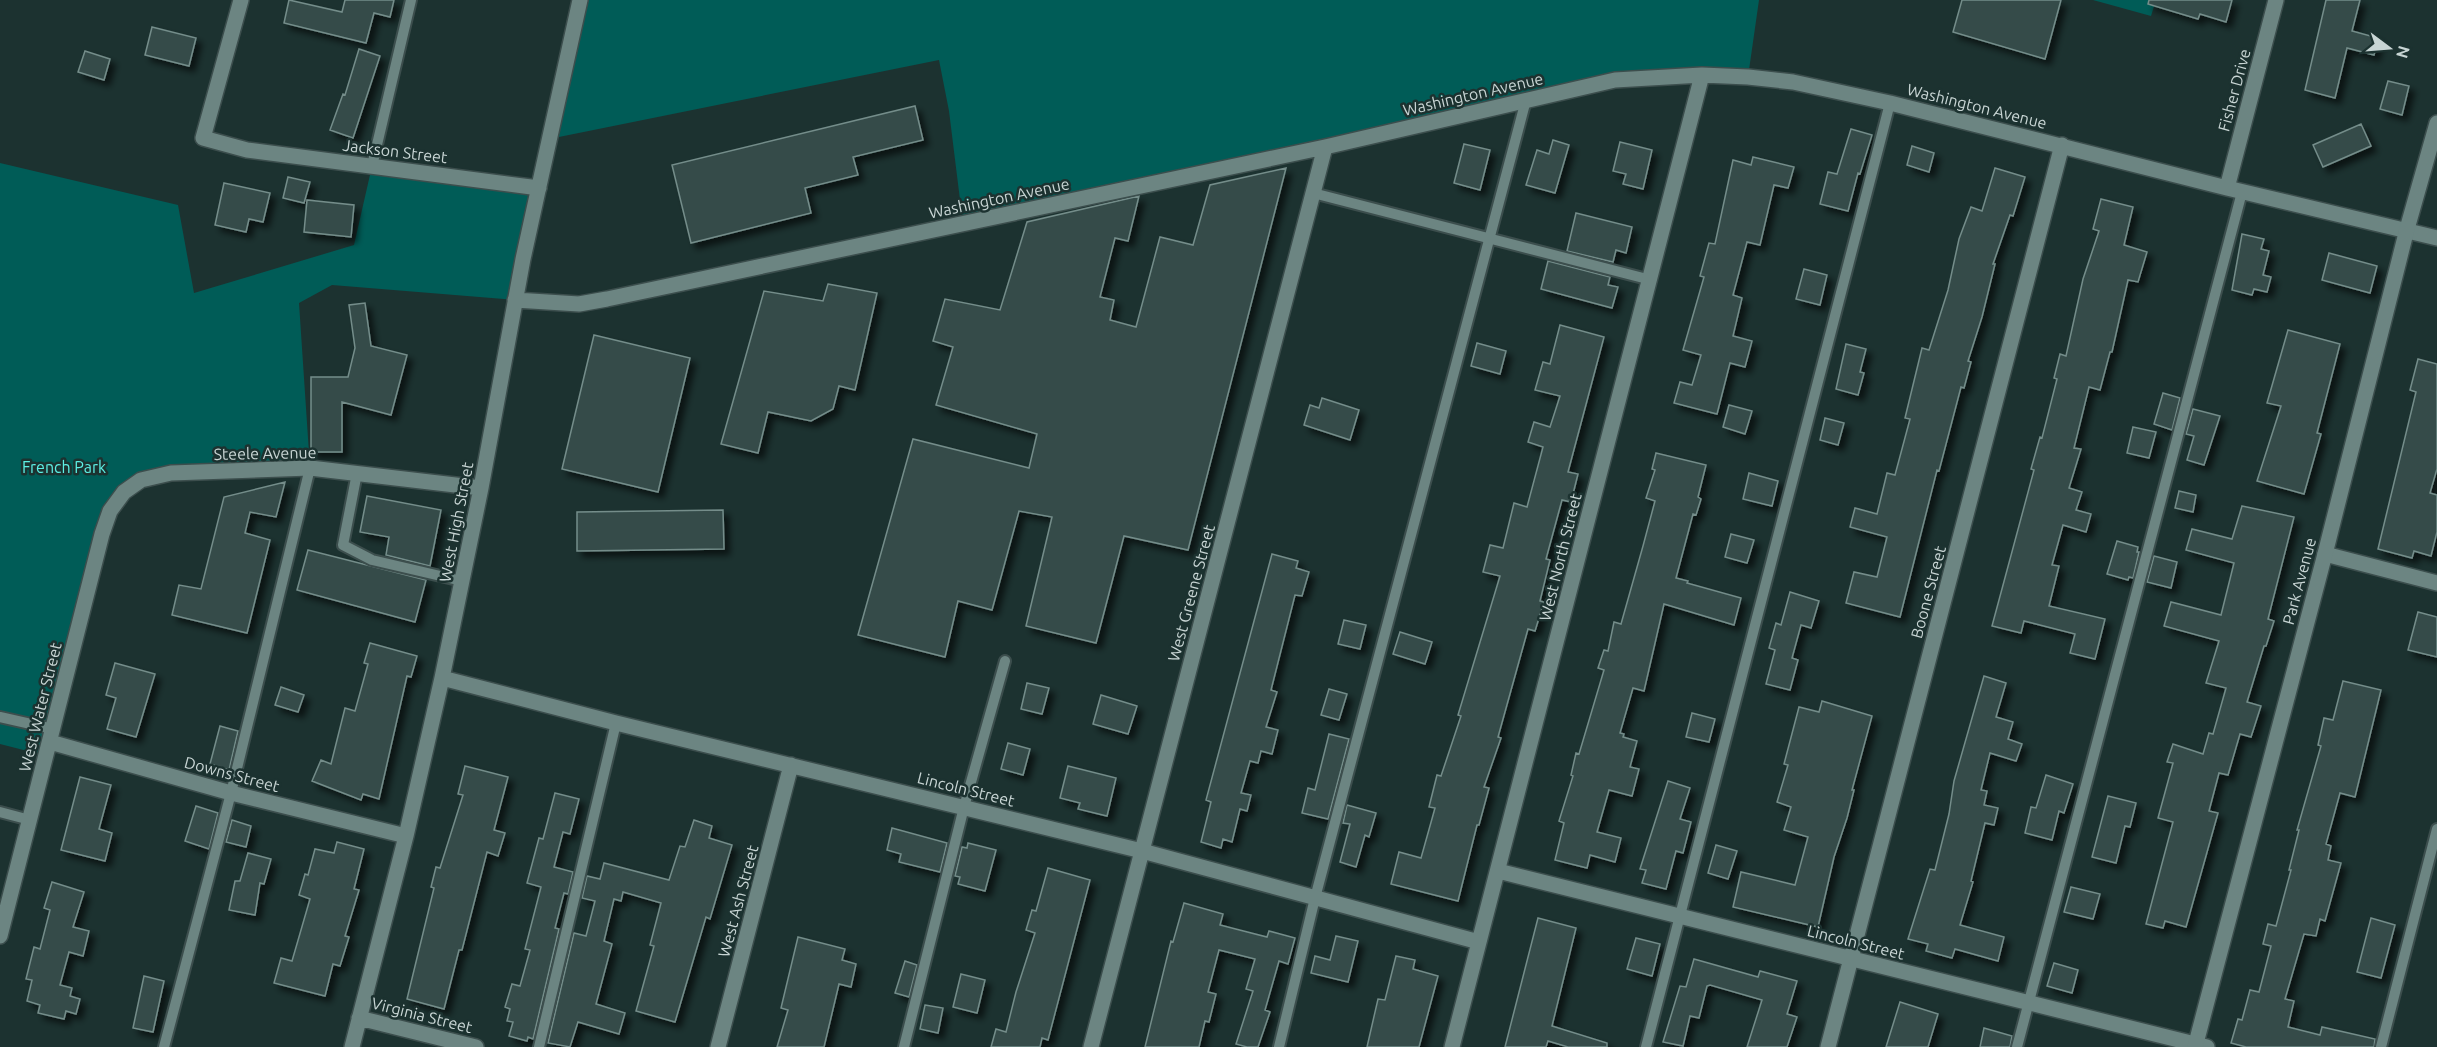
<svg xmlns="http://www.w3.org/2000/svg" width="2437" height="1047" viewBox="0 0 2437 1047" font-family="Ubuntu,sans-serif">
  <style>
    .green { fill: #005c57 }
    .building { fill: #354c4a; stroke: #748d8a; stroke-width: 1.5; filter: url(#shadow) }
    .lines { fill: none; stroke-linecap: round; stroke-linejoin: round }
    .service-casing { stroke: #3c4e4d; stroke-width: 14 }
    .minor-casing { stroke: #3c4e4d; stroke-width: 18 }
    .tertiary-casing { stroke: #3c4e4d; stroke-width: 18 }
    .service { stroke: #6c8582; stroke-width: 10 }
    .minor { stroke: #6c8582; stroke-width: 15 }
    .tertiary { stroke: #6c8582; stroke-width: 15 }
    .labels { text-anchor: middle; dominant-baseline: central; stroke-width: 5; stroke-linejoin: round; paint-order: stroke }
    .street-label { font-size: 16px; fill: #c8d5d4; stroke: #1c3230 }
    .park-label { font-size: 16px; fill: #5df0e5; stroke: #1c3230 }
  </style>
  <defs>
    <filter id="shadow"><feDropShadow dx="5.5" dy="5.5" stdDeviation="3" flood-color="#0009"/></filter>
  </defs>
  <rect width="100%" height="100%" fill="#1c3230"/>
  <path class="green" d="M580,0H1759L1748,77L1615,80L963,224L949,111L939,60L549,139Z
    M2093,0H2156L2151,16Z
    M0,163L178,205L194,293L354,245L372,166L539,188L515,300L332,285L299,303L310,468L141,480L110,511L47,756L0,744Z"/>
  <path class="building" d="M289,0L342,12L345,0H394L390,17L374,13L366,43L284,23Z
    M1962,0H2061L2045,59L1953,32Z
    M2149,0H2232L2226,22L2200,14L2198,19L2148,4Z
    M2326,0H2360L2352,31L2378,38L2374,55L2347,48L2335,98L2305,90Z
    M152,27L196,38L189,66L145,55Z
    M359,49L380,56L353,138L330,130L343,94L345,95Z
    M85,51L110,59L104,80L78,72Z
    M2388,81L2409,86L2402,115L2380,109Z
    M915,106L923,140L853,157L858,175L805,188L811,213L691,243L672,165Z
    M2361,124L2371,146L2323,167L2313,145Z
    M1851,129L1872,135L1860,174L1858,173L1848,211L1820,204L1828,172L1837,174Z
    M1553,140L1569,145L1555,193L1526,185L1537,150L1549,154Z
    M1620,142L1652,150L1643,189L1623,184L1626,174L1613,171Z
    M1464,144L1490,150L1480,190L1454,183Z
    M1912,146L1934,153L1929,172L1907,165Z
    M1753,157L1794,167L1788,188L1774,185L1760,245L1747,242L1733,295L1742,298L1733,336L1752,341L1745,367L1730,363L1717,414L1674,403L1680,382L1692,385L1701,355L1683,350L1704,277L1700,276L1709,243L1715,244L1733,160L1751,165Z
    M1286,168L1188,550L1124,536L1096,643L1026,626L1052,517L1019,511L992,610L958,601L945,657L858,635L913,439L1029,468L1037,434L936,405L953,347L933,341L945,299L1000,310L1027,222L1139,196L1128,241L1115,238L1100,297L1114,300L1110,320L1136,327L1160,237L1193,245L1210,185Z
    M1995,168L2025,177L2013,216L2010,215L1993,264H1995L1982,317L1968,361L1971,362L1964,388L1961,387L1939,471L1937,470L1900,617L1846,603L1854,572L1877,577L1887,537L1850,527L1855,508L1877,514L1887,473L1895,475L1910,419L1905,418L1922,348L1929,350L1948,290L1959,239L1971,207L1982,211Z
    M288,177L310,182L304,203L283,198Z
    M224,183L270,193L263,222L249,219L246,232L215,225Z
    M2101,199L2133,207L2124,245L2147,252L2138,282L2128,280L2112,352H2110L2100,390L2089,387L2074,448L2081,449L2069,488L2082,492L2076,510L2091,514L2086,532L2063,525L2052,565L2059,566L2049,606L2105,619L2095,659L2070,653L2075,634L2024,621L2021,633L1992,626L2034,470L2031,469L2040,437L2042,438L2057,379L2054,378L2060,354L2066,356L2083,279L2099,231L2093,229Z
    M307,200L354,205L351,237L304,232Z
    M1576,213L1632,227L1626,253L1616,250L1613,262L1567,251Z
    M2242,234L2264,239L2261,249L2269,251L2263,275L2271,277L2267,292L2254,289L2252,295L2232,290Z
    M2329,253L2377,266L2370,293L2322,280Z
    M1548,261L1610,277L1608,285L1618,287L1612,308L1541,289Z
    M1804,269L1827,275L1820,305L1796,299Z
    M828,284L877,293L855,390L839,386L833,409L811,421L768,412L758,453L721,444L764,291L823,301Z
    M365,303L371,346L407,355L391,415L342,402V452H311V377H348L355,348L349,305Z
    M1560,325L1604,337L1568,472L1578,474L1571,502L1562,500L1546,559L1550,560L1540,601L1544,602L1535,631L1528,629L1498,737L1501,738L1484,787L1489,788L1479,825H1477L1458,901L1391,884L1399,852L1421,858L1435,808L1429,807L1437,775L1441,776L1461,716L1458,715L1500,576L1483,572L1490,545L1503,548L1514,503L1527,507L1543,447L1528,442L1534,422L1550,427L1560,396L1535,390L1543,362L1550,364Z
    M2288,330L2340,344L2317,433L2321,434L2304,494L2257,481L2281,406L2267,403Z
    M594,335L690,358L658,492L562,469Z
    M1477,343L1506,351L1500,374L1471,366Z
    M1846,344L1866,349L1860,372L1864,373L1858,395L1836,389Z
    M2418,359L2437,364V469L2430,493L2437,495V532L2431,556L2414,551L2412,558L2378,549L2416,392L2410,390Z
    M2163,393L2180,398L2172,430L2154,424Z
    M1322,398L1359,410L1350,440L1304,425L1310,405L1319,408Z
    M1729,405L1752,411L1745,434L1723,427Z
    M2193,409L2220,416L2204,465L2187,460L2194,436L2186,434Z
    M1825,418L1844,423L1838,445L1820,440Z
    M2133,427L2156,432L2149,458L2127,453Z
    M1656,453L1706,465L1698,497L1701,499L1696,515L1693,514L1676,578L1688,581L1687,583L1741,598L1734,625L1664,604L1644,691L1633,688L1620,733L1624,734L1623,737L1637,741L1630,767L1639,769L1632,796L1609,790L1597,832L1621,838L1615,862L1590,855L1587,868L1555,860L1564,823L1559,821L1573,776L1571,775L1576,753L1579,754L1604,670L1598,668L1604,650L1608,651L1614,622L1621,624L1643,546L1655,501L1646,498L1655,470L1652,469Z
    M1749,473L1778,481L1772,506L1743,499Z
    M285,482L276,517L250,512L245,533L270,540L247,633L172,615L179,585L201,589L224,497Z
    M2179,491L2196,495L2193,512L2175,508Z
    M367,496L441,510L430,566L386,555L389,537L360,532Z
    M2242,506L2294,517L2268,619L2274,621L2266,646H2264L2247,702L2261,706L2251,737L2240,734L2228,775L2219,773L2209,811L2218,813L2186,927L2165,921L2163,928L2146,924L2173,822L2158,818L2173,763L2167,762L2173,744L2203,754L2209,733L2213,734L2226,688L2206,683L2219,641L2164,626L2171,602L2221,615L2234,563L2186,550L2192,529L2232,539Z
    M723,510L724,549L577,551V512Z
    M1731,534L1754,540L1747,563L1725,557Z
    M2117,541L2138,547L2137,552H2139L2133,578L2129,577L2128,580L2107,574Z
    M308,550L426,580L415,622L297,590Z
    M1272,554L1298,561L1296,568L1309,572L1302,596L1295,595L1271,690L1277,692L1266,727L1278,730L1272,754L1261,751L1258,763L1250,761L1241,793L1251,795L1247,811L1240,809L1232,842L1223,839L1221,848L1201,842L1211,802L1206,800Z
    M2154,556L2177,562L2171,588L2147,582Z
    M1790,592L1819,601L1811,628L1801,625L1792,658L1798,660L1790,690L1766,684L1775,650L1769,648L1776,623L1781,625Z
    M2418,612L2437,617V657L2408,650Z
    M1344,620L1366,625L1360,649L1338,644Z
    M1400,632L1432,642L1425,664L1393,654Z
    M370,643L417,656L411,677L407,676L379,799L363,794L361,800L312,781L321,760L331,764L345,708L355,711L368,664L364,663Z
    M115,663L155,674L136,737L107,729L116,698L106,695Z
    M1984,676L2006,683L1996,717L2013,722L2008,739L2022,744L2016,761L1990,753L1981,790L1987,791L1984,805L1998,808L1994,825L1985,823L1971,881L1973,882L1960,925L2004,937L1998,961L1955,949L1952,958L1926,951L1928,944L1908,939L1930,869L1935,870L1949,814L1954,781Z
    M2343,681L2381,690L2355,797L2340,793L2326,844L2331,846L2328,860L2341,863L2325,921L2320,919L2316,936L2304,934L2285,999L2294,1001L2288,1027L2320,1035L2322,1027L2375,1039L2374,1047H2246L2231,1043L2238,1019L2242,1020L2250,990L2259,992L2271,946L2263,944L2268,924L2276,926L2291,870H2289L2299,830H2297L2321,746L2318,745L2324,718L2333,720Z
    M1027,683L1049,688L1042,714L1021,709Z
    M281,687L304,695L298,712L275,705Z
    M1329,689L1347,694L1339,720L1321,715Z
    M1101,695L1137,706L1128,734L1093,724Z
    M1822,701L1872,716L1852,790H1854L1847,818L1834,857L1818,927L1733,907L1741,872L1795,885L1808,837L1784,830L1791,807L1777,802L1788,765L1784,764L1799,707L1819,712Z
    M1692,713L1715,719L1709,742L1686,737Z
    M220,726L238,731L229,770L210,764Z
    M1329,734L1349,739L1328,819L1302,813L1308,788L1315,790Z
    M1008,743L1030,749L1023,775L1001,769Z
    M465,766L508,777L494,830L505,833L498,856L487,852L462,950H459L444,1009L407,999L434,888L431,887L436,867L440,868L463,795L458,794Z
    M1068,766L1116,778L1107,816L1078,809L1080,803L1060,798Z
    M2046,775L2073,784L2064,813L2059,811L2052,840L2025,833L2031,807L2036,808Z
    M80,777L111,785L99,829L112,833L105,861L61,850Z
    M1668,781L1690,788L1680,819L1691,822L1683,853L1676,851L1666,889L1642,883L1646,870L1640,869Z
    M555,793L579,799L570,834L563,832L554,867L573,872L568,894L564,893L555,928L559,929L533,1039L528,1037L527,1041L509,1036L513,1022L507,1021L510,1009L505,1007L512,984L520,986L530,950L525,949L541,887L527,883L539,838L543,839Z
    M2108,796L2136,803L2130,827L2125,826L2116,863L2092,857Z
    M1347,805L1376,813L1369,837L1365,835L1356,867L1340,862L1350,824L1343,823Z
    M196,806L218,813L209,849L185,841Z
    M232,820L251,826L246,847L226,842Z
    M694,820L712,826L709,838L732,845L710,919L706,917L675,1022L636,1011L654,946L650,945L661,903L623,892L621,901L614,899L604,941L612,944L596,1004L625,1013L619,1034L578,1022L570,1047L548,1043L574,933L586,936L595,901L582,898L587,876L600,879L604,863L669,880L680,846L685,847Z
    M892,828L947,843L940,872L899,862L901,854L887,850Z
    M337,842L364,849L354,889L359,890L345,936L349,937L340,966L333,964L325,996L274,983L281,958L292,961L310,899L299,895L305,874L308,875L315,849L334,853Z
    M968,843L996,850L985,891L958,884L960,877L955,876L962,847L967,848Z
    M1716,845L1737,851L1728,879L1708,873Z
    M248,853L271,859L264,884L260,883L255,915L229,910L235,881H240Z
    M1048,868L1090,880L1048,1040L1042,1038L1040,1047H991L996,1029L1006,1032L1016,992L1035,933L1026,930L1032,910L1036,911Z
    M52,882L84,892L73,927L89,931L83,956L69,952L60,985L72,988L70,996L80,999L76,1014L66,1011L64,1019L38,1013L40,1005L27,1001L32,980L26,979L34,947L40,949L50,910L44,908Z
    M2071,887L2100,894L2093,919L2064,912Z
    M1184,903L1223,914L1220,925L1267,937L1269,931L1295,938L1288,964L1279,961L1265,1010L1270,1012L1258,1047H1247L1236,1044L1253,991L1246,989L1255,959L1219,950L1208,992L1216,994L1209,1022L1205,1021L1199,1047H1145L1171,941L1173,942Z
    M1538,918L1576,928L1552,1026L1607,1043V1047H1568L1548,1041L1546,1047H1505Z
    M2371,918L2395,925L2381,978L2357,972Z
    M1336,936L1358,941L1348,982L1311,973L1315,956L1330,960Z
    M798,937L845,949L842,960L856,964L851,987L839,984L824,1047H777L788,1010L781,1008Z
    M1636,938L1660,944L1652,976L1627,969Z
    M1396,956L1415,960L1413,969L1438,976L1419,1047H1367L1378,999L1385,1000Z
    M1694,959L1758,977L1760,971L1797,981L1787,1014L1797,1017L1787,1047H1747L1762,1000L1710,985L1707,986L1699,1018L1690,1016L1683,1046L1663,1042L1680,986L1686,987Z
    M905,961L917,965L909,997L895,993Z
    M2054,963L2078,970L2072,993L2047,986Z
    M961,974L985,980L977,1013L953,1007Z
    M144,976L164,981L153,1032L133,1028Z
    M1900,1002L1938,1014L1928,1047H1886Z
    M925,1005L943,1008L938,1033L920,1029Z
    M1984,1028L2012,1036L2010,1047H1980Z"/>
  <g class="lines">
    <defs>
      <path id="service" d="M372,166L411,0
        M1313,193L1651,280
        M357,473L343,545L372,560L462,581
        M0,717L53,729
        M0,812L30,820
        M164,1047L231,793L310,468
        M539,1047L616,723
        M904,1047L964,807L1005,661
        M1279,1047L1315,898L1526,100
        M1646,1047L1890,103
        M2017,1047L2242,192
        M2381,1047L2437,829"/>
      <path id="minor" d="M241,0L203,138L247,150L539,188
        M2227,188L2276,0
        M515,300L579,304L607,299L1325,147L1615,80L1702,75L1748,77L1793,82L1890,103L2227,188L2437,238
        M2325,554L2437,583
        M442,678L616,723L1142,851L1479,942
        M50,742L231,793L406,836
        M1498,871L2207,1047
        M0,936L102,534L110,511L124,492L141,480L171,473L310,468L481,488
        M359,1018L476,1047
        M352,1047L406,836L442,678L481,488L523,259L580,0
        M718,1047L791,765
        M1091,1047L1325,147
        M1452,1047L1702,75
        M1828,1047L2062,145"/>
      <path id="tertiary" d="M2195,1047L2325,554L2407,229L2437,123"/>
    </defs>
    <use href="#service" class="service-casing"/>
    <use href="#minor" class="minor-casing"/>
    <use href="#tertiary" class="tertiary-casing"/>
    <use href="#service" class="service"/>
    <use href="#minor" class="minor"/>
    <use href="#tertiary" class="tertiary"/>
  </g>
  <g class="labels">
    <g class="street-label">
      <text transform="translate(2234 90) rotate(-75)">Fisher Drive</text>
      <text transform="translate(1473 94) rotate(-13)">Washington Avenue</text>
      <text transform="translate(1977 106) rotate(14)">Washington Avenue</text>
      <text transform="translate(395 151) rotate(7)">Jackson Street</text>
      <text transform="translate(999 198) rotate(-12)">Washington Avenue</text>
      <text transform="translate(265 453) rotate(-1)">Steele Avenue</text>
      <text transform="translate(456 522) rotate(-79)">West High Street</text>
      <text transform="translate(1560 557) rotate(-76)">West North Street</text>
      <text transform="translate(2299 581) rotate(-75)">Park Avenue</text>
      <text transform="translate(1928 592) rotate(-75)">Boone Street</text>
      <text transform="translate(1191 593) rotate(-75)">West Greene Street</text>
      <text transform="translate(40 707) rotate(-76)">West Water Street</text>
      <text transform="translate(232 774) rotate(15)">Downs Street</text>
      <text transform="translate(966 789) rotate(14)">Lincoln Street</text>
      <text transform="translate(738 901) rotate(-75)">West Ash Street</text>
      <text transform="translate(1856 942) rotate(14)">Lincoln Street</text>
      <text transform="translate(422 1015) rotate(14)">Virginia Street</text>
    </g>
    <g class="park-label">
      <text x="64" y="467">French Park</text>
    </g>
  </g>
  <g transform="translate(2389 48) rotate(106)" stroke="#1c3230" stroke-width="4.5" paint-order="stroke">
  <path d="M0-4.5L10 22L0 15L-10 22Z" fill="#c8d5d4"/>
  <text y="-9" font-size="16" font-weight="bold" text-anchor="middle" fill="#c8d5d4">N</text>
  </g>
</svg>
